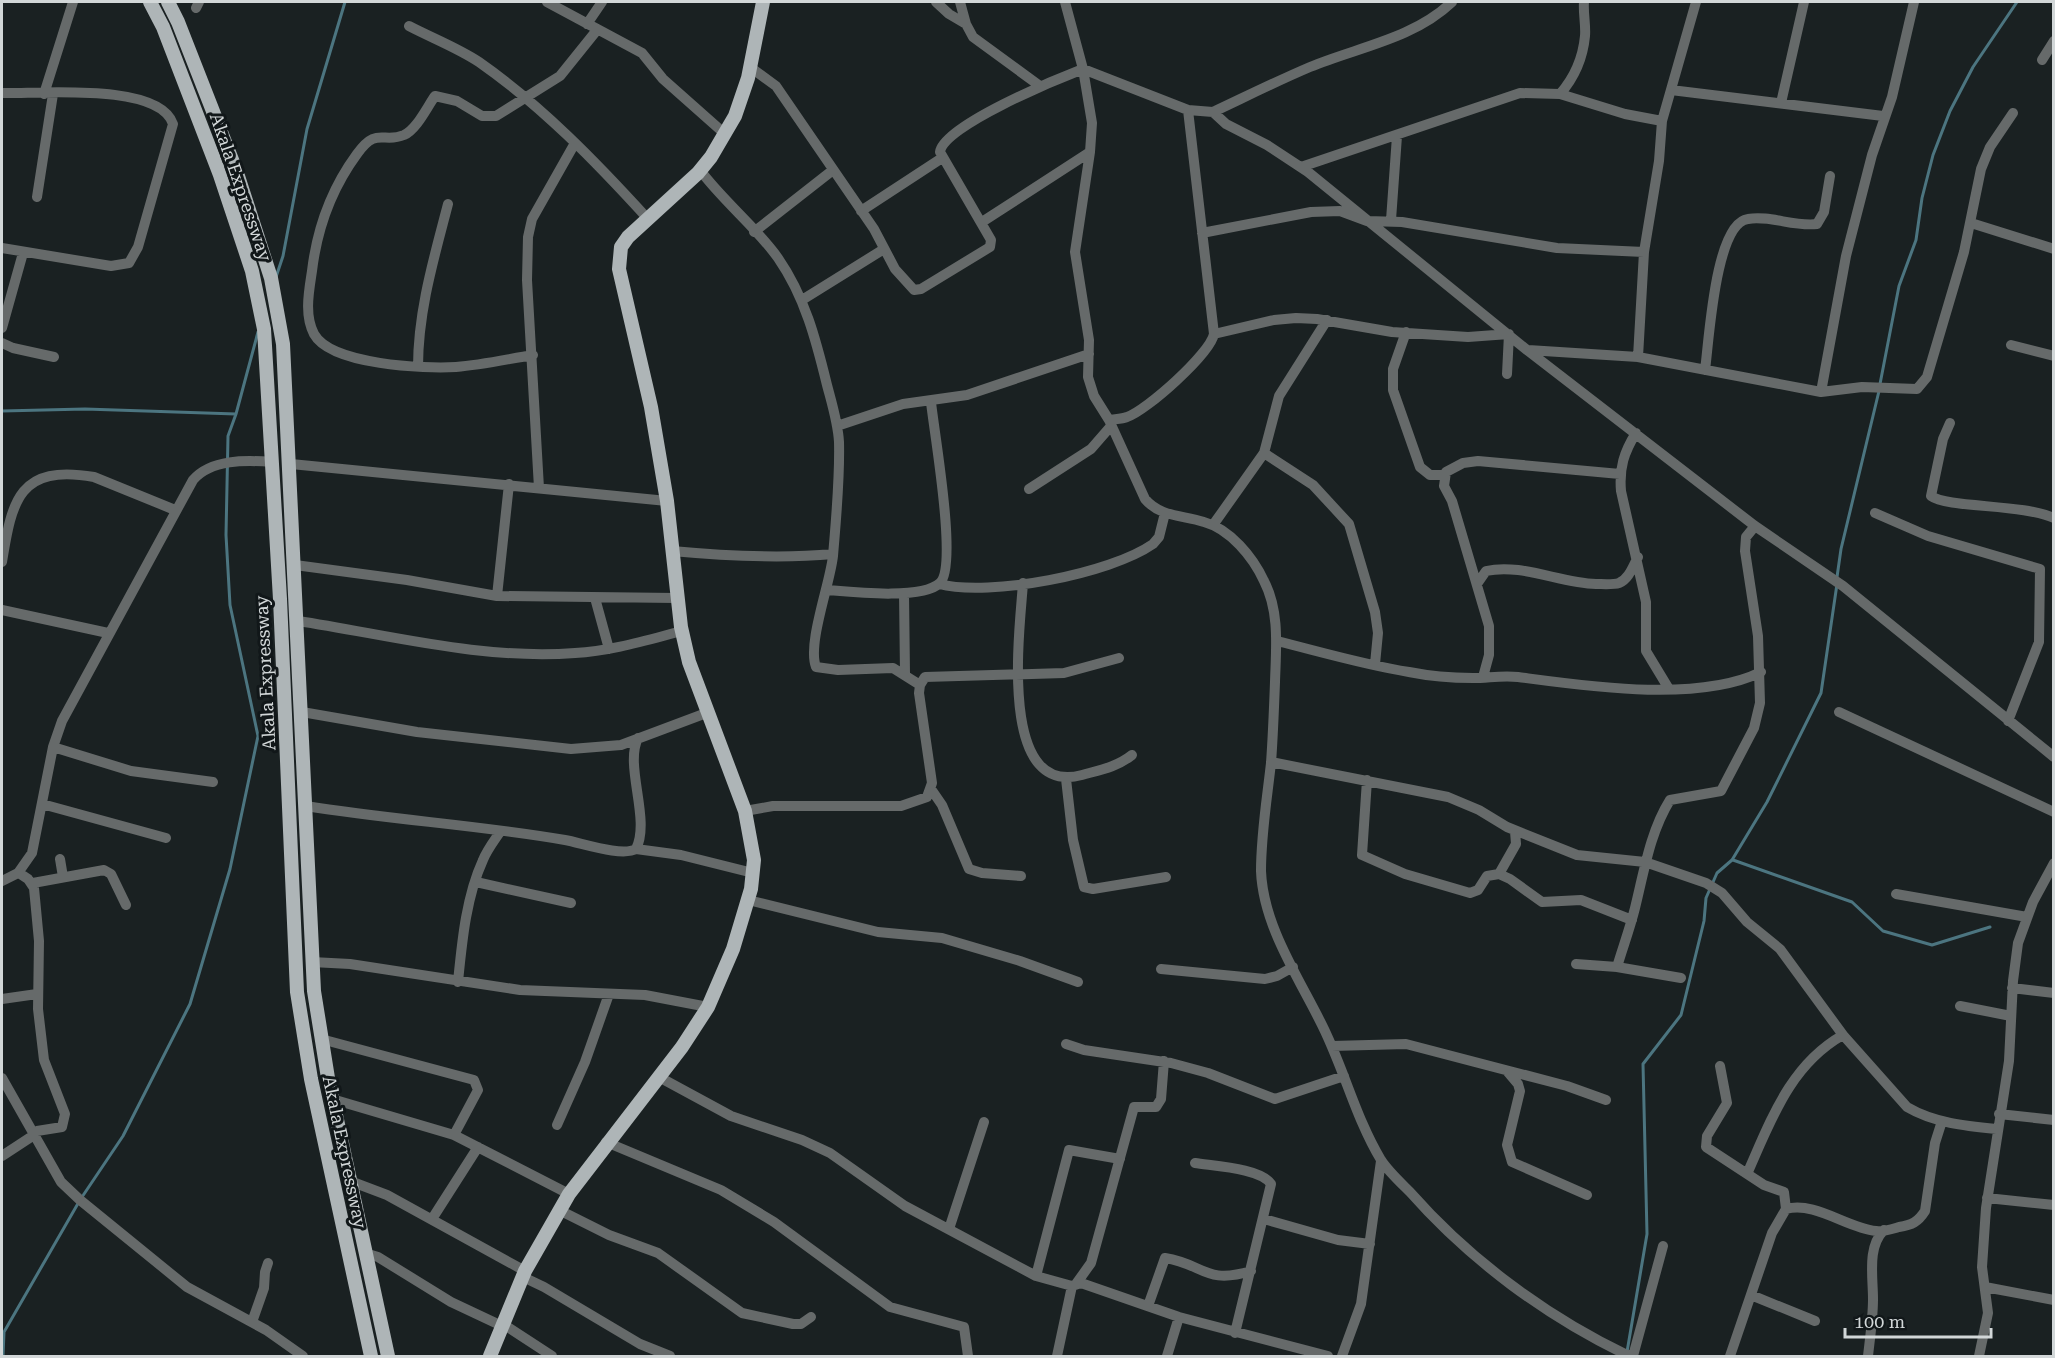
<svg xmlns="http://www.w3.org/2000/svg" width="2055" height="1358" viewBox="0 0 2055 1358" font-family="'Roboto Serif',serif">
  <style>
    .lines { fill: none; stroke-linecap: round; stroke-linejoin: round }
    .stream { stroke: #4c7580; stroke-width: 3 }
    .minor { stroke: #666a6a; stroke-width: 10 }
    .major { stroke: #aeb5b7; stroke-width: 14 }
    .labels { text-anchor: middle; dominant-baseline: central; stroke-width: 6; stroke-linejoin: round; paint-order: stroke }
    .street-label { font-size: 18px; fill: #d2d7d8; stroke: #111719 }
  </style>
  <rect width="100%" height="100%" fill="#1a2122"/>
  <g class="lines">
    <path class="stream" d="M276,277L283,256L307,129L345,2
      M1880,384L1899,286L1916,240L1922,198L1933,155L1950,111L1973,67L2017,2
      M2,411L85,409L236,414
      M1837,577L1841,549L1879,391
      M1733,860L1852,902L1883,931L1932,945L1990,927
      M1627,1352L1647,1234L1643,1064L1681,1015L1704,921L1706,898L1717,873L1732,860L1767,802L1821,693L1837,584
      M3,1356L4,1332L80,1200L123,1136L190,1004L230,869L258,736L230,605L226,535L228,436L236,414L258,332"/>
    <path class="minor" d="M547,2L642,53L663,79L725,134
      M936,2L949,14L966,24
      M960,2L966,24L973,37L1040,86
      M1065,2L1083,69L1092,123L1090,152L1075,252L1089,340L1088,377L1094,396L1109,420L1145,499C1160,517 1182,515 1204,522C1230,529 1253,557 1264,581C1280,612 1276,648 1275,682C1274,709 1273,736 1271,763C1267,799 1261,834 1261,871C1263,924 1297,975 1320,1021C1343,1065 1355,1117 1381,1160C1388,1171 1400,1182 1410,1192C1470,1260 1547,1317 1629,1356
      M196,8L199,2
      M587,24L602,2
      M409,26C432,38 458,48 479,62C542,106 597,163 648,219
      M2042,60L2054,41
      M750,67L776,86L874,229L895,269L914,290L921,289L990,247L991,240L940,152C943,126 1057,79 1083,69L1188,110L1213,112L1226,124L1267,145L1308,172L1527,350L1755,526L1843,586L2054,757
      M1671,90L1883,116
      M2,93C38,94 159,82 173,124L138,247L129,263L111,266L2,248
      M44,94L73,2
      M1560,94C1574,78 1583,57 1585,36C1586,25 1583,13 1584,2
      M1781,103L1804,2
      M1188,110L1214,334
      M1213,112C1245,97 1277,81 1310,67C1358,47 1413,39 1452,2
      M1301,167L1520,93L1560,94L1625,114L1662,121
      M700,170C723,201 757,228 778,258C805,297 816,340 827,385C832,404 838,423 839,442C840,480 836,519 833,556C830,584 807,644 816,667L838,670L893,668L920,685
      M37,197L53,94
      M861,211L942,158
      M1391,220L1397,136
      M982,222L1090,152
      M1971,223L2054,249
      M754,232L833,170
      M1202,233L1311,212L1340,211L1367,221L1402,222L1557,248L1644,252
      M802,300L884,249
      M2,328L23,253
      M1406,332L1393,369V390L1420,467L1430,475H1444
      M2,343L13,348L54,357
      M2011,345L2054,356
      M1528,350L1638,357L1821,392L1862,387L1917,389L1927,377L1964,252L1981,169L1990,147L2013,113
      M533,355C508,359 482,365 456,367C425,369 331,365 314,334C304,315 309,291 312,271C317,229 332,188 357,154C377,126 383,144 404,135C417,129 427,107 435,96L457,101L482,116H496L560,76L597,30
      M1638,357L1644,252L1659,161L1662,121L1696,2
      M418,367C418,311 434,258 448,204
      M1705,370C1709,342 1715,223 1748,219C1770,215 1794,227 1817,224L1824,212L1830,176
      M1821,392L1846,256L1872,155L1892,97L1914,2
      M1109,420C1115,419 1122,419 1127,417C1146,411 1210,354 1214,334L1274,320L1296,318L1317,319L1392,332L1468,337L1509,334L1507,374
      M1950,423L1943,439L1931,496C1947,508 2024,504 2054,518
      M837,426L903,404L967,395L1089,354
      M1636,433C1624,452 1619,468 1621,491L1646,602V651L1669,689
      M1264,453L1279,396L1327,320
      M291,464L667,501
      M539,488L527,280L528,237L532,219L575,143
      M1029,489L1091,449L1111,426
      M1875,513L1928,536L2040,569L2039,642L2008,721
      M1213,525L1264,453L1313,485L1349,524L1375,612L1378,633L1375,664
      M672,551C726,556 779,559 833,554
      M2,562C12,500 19,464 94,477L175,510
      M295,565L407,580L497,596L676,598
      M1023,583C1020,628 997,798 1082,775C1100,770 1117,767 1132,755
      M939,584C990,597 1110,574 1153,544L1159,537L1165,513
      M1477,584L1486,571C1521,563 1560,583 1596,584C1602,584 1613,585 1619,583C1629,579 1633,566 1638,557
      M827,590C851,592 922,600 940,583C958,566 934,432 931,402
      M904,593L905,674
      M497,596L509,484
      M595,598L609,649
      M2,610L108,633
      M298,621C390,635 481,660 575,653C611,651 647,640 682,631
      M1277,641C1321,652 1365,665 1409,672C1429,676 1453,678 1473,678C1488,678 1503,675 1518,677C1586,686 1698,703 1761,672
      M1483,677L1489,655V626L1452,501L1444,486L1446,472L1463,463L1478,461L1620,474
      M302,712L417,732L571,749L621,745L709,712
      M1839,712L2054,812
      M53,747L131,771L213,782
      M1271,762L1448,797L1479,810L1507,827L1577,855L1645,862L1706,883L1722,893L1747,922L1780,949L1843,1035L1907,1107C1934,1123 1966,1126 1997,1129
      M1066,779L1073,840L1084,887L1093,889L1166,877
      M1367,780L1362,855L1405,874L1470,893L1478,890L1487,876L1499,874L1510,879L1542,902L1581,900L1632,920
      M931,789L942,805L969,869L982,873L1021,876
      M42,804L166,838
      M306,806C392,820 479,825 565,840C582,843 622,857 636,849L681,855L753,873
      M745,811L773,806H901L927,797L932,783L919,693L920,685L925,677L1064,673L1119,658
      M636,849C651,819 624,766 638,738
      M60,859L63,877
      M19,873L28,879L34,888L39,941L38,1009L44,1060L65,1114L62,1127L37,1131L35,1136
      M1499,874L1516,844L1515,831
      M2,881L18,873L32,853L53,747L62,721L193,480C211,459 246,460 272,462
      M476,882L571,903
      M33,883L104,870L111,874L126,905
      M1896,894L2027,917
      M748,900L878,932L942,938L1020,961L1078,982
      M312,962L350,964L520,990L645,995L708,1007
      M1576,964L1617,967L1681,978
      M1617,967C1623,947 1630,928 1635,908C1644,872 1650,832 1670,800L1721,791L1754,728L1760,703L1758,636L1745,551L1746,537L1755,526
      M1161,969L1265,979L1277,976L1293,967
      M458,982C462,942 466,897 483,860C487,850 494,841 500,832
      M2012,988L2054,993
      M2,999L37,994
      M1960,1006L2011,1016
      M321,1039L474,1080L478,1090L454,1135
      M1066,1044L1084,1050L1171,1063L1208,1073L1275,1099L1344,1076
      M1332,1046L1406,1044L1567,1086L1606,1100
      M1720,1066L1727,1103L1707,1136L1706,1147L1764,1185L1784,1192L1786,1209
      M1507,1071L1518,1084L1520,1091L1507,1145L1512,1162L1587,1195
      M659,1077L731,1116L802,1140L830,1153L905,1206L1036,1276L1072,1286L1081,1283L1179,1317L1328,1356
      M2,1078L61,1182L80,1200L187,1287L266,1330L303,1356
      M332,1099L454,1135L569,1194
      M1999,1114L2054,1120
      M557,1125L585,1062L609,994
      M606,1142L721,1190L774,1222L890,1307L964,1327L968,1356
      M2,1156L34,1135
      M1195,1163C1213,1166 1261,1168 1271,1184L1235,1333
      M1747,1174C1771,1120 1790,1065 1843,1035
      M350,1181L387,1195L525,1271
      M1987,1198L2054,1205
      M559,1210L609,1235L658,1253L742,1313L793,1324H801L811,1317
      M432,1219L478,1147
      M1264,1219L1338,1240L1370,1244
      M949,1229L984,1122
      M365,1253L378,1257L451,1302L502,1326
      M1036,1276L1069,1150L1120,1159
      M523,1277L544,1287L640,1344L670,1356
      M1076,1284L1091,1263L1134,1107H1156L1161,1099L1164,1061
      M1985,1287L2054,1300
      M1751,1295L1815,1321
      M1148,1306L1165,1258C1204,1264 1205,1285 1251,1271
      M252,1322L264,1288L265,1272L268,1263
      M503,1324L552,1356
      M1057,1356L1072,1286
      M1167,1356L1179,1317
      M1342,1356L1361,1304L1381,1161
      M1633,1356L1663,1246
      M1730,1356L1772,1233L1786,1209C1815,1201 1847,1228 1876,1231C1883,1232 1892,1229 1899,1227C1912,1225 1918,1222 1925,1211L1935,1143L1942,1121
      M1868,1356C1870,1338 1873,1318 1873,1299C1873,1276 1867,1247 1884,1230
      M1979,1356L1988,1313L1982,1267L1986,1208L2009,1061L2013,981L2018,943L2033,902L2054,863"/>
    <path class="major" d="M150,2L163,27L220,175L252,271L264,329L280,599L297,992L311,1079L371,1356
      M168,2L178,22L236,170L271,278L283,344L314,991L328,1078L388,1356
      M490,1356L525,1271L569,1194L682,1047L708,1007L733,949L751,889L754,860L745,811L689,662L681,627L667,501L651,407L619,269L621,247L628,237L698,173L711,157L735,116L748,78L763,2"/>
  </g>
  <g class="labels">
    <g class="street-label">
      <text transform="translate(241 187) rotate(71)">Akala Expressway</text>
      <text transform="translate(265 673) rotate(-93)">Akala Expressway</text>
      <text transform="translate(345 1152) rotate(78)">Akala Expressway</text>
    </g>
  </g>
  <rect width="2055" height="1358" fill="none" stroke="#d2d7d8" stroke-width="6"/>
  <path d="M1845 1328v9h146v-9" fill="none" stroke="#d2d7d8" stroke-width="3"/>
  <text x="1854" y="1328" font-size="18" fill="#d2d7d8" stroke="#111719" stroke-width="4.5" paint-order="stroke">100 m</text>
</svg>
